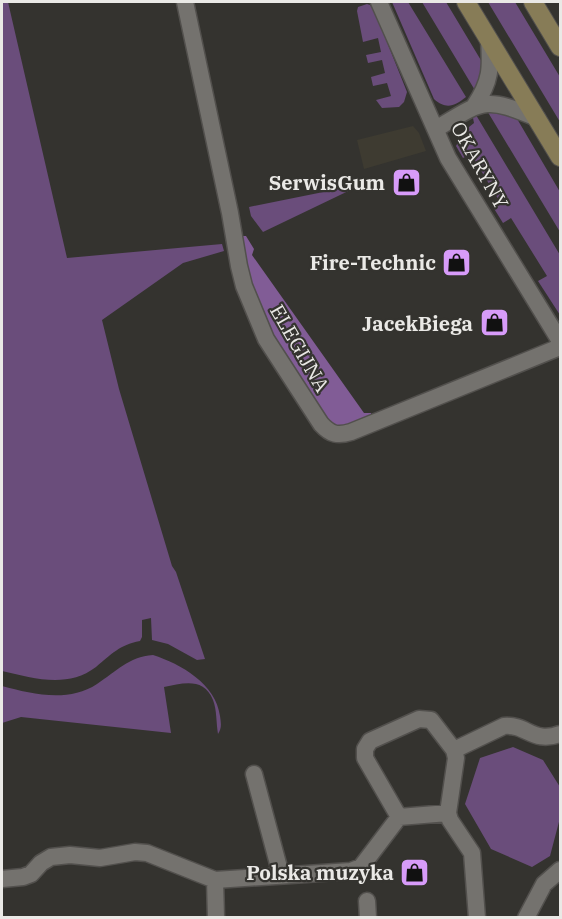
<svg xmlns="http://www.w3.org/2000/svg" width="562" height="919" viewBox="0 0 562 919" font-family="'IBM Plex Serif',serif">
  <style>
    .built { fill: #3e3b31 }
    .green { fill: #6a4d7b }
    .forest { fill: #815c96 }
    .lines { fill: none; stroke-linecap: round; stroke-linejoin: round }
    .street-casing { stroke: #52504d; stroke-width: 19 }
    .secondary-casing { stroke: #52504d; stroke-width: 20 }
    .street { stroke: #74726e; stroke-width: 16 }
    .secondary { stroke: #877c57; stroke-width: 18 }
    .labels { text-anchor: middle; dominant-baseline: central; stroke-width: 4.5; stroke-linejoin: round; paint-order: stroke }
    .street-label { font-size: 20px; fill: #eae9e6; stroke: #34332f }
    .poi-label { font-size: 20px; font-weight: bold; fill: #eae9e6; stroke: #34332f; text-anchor: end }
  </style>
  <rect width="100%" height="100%" fill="#34332f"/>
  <path class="built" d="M413,126L419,133L426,151L364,169L357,140Z"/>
  <path class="green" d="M2,2H8L67,258L222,244L224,251L183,263L102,320L119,389L172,566L176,572L205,659L197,660L168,644L152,640L151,618L142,620V637L140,641C119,645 112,654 96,667C67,689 33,678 2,671Z
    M392,2H408L466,97C455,106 446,110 434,99Z
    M422,2H446L485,67L476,92Z
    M488,2H515L560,77V122Z
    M367,4L370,5L375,12L407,92L404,102L399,107L382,108L376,100L391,96L387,83L373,86L371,77L385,73L382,60L368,63L366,55L381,52L378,38L363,42L357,11L358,7Z
    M486,109L516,117L560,192V232Z
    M476,115L560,255V315L538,281L547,276L511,218L503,223L493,207L500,202L471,154L463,158L456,146L464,131L474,123L473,118Z
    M363,184L263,232L251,216L249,207Z
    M153,655C181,664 216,684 220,716C221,723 222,728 218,734C216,723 217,710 213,700C204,677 183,683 164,687L171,733L21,717L2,723V686C32,694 68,703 97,684C117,671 128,657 153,655Z
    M513,747L543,760L560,787V818L550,856L532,867L491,849L465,804L480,758Z"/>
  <path class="forest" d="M241,236H246L254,249L252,255L364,413H371V416L362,422L336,428L332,426L272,340L248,279Z"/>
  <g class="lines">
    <defs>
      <path id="street" d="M185,2L230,213L239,266L244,286L266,339L321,424C331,435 338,436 351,432L560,347
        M379,2L448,158L560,341
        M475,105C491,81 491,68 489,40
        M436,129C484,100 484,96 537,118
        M454,750L504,726C527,724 533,744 560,734
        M254,774L281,875
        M399,817L448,813
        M2,879L23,877L31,874L41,863L51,857L70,855L100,858L135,852L147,853L215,880L351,871L361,867L399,817L365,758V749L370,741L419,719L431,720L454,750L456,758L448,813L450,820L472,853L477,918
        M215,880L216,918
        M367,901L368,918
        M526,918L544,884L560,870"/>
      <path id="secondary" d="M466,2L560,157
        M533,2L560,47"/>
    </defs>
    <use href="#street" class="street-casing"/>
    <use href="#secondary" class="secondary-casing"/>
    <use href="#street" class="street"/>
    <use href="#secondary" class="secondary"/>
  </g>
  <defs>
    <symbol id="shop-square" viewBox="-11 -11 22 22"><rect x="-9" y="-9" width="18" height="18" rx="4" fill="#d79bf9" stroke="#34332f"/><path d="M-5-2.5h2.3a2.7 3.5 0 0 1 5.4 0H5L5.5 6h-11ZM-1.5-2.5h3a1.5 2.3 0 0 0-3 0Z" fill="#111"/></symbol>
  </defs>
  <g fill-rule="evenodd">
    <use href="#shop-square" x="390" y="166" width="33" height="33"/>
    <use href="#shop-square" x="440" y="246" width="33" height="33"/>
    <use href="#shop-square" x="478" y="306" width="33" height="33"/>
    <use href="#shop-square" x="398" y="856" width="33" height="33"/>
  </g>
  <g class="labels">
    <g class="street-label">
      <text transform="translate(480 165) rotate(61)">OKARYNY</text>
      <text transform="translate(300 348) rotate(60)">ELEGIJNA</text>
    </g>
    <g class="poi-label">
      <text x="385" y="182">SerwisGum</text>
      <text x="436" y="262">Fire-Technic</text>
      <text x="473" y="323">JacekBiega</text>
      <text x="394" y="872">Polska muzyka</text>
    </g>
  </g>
  <rect width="562" height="919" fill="none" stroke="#eae9e6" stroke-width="6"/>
</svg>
